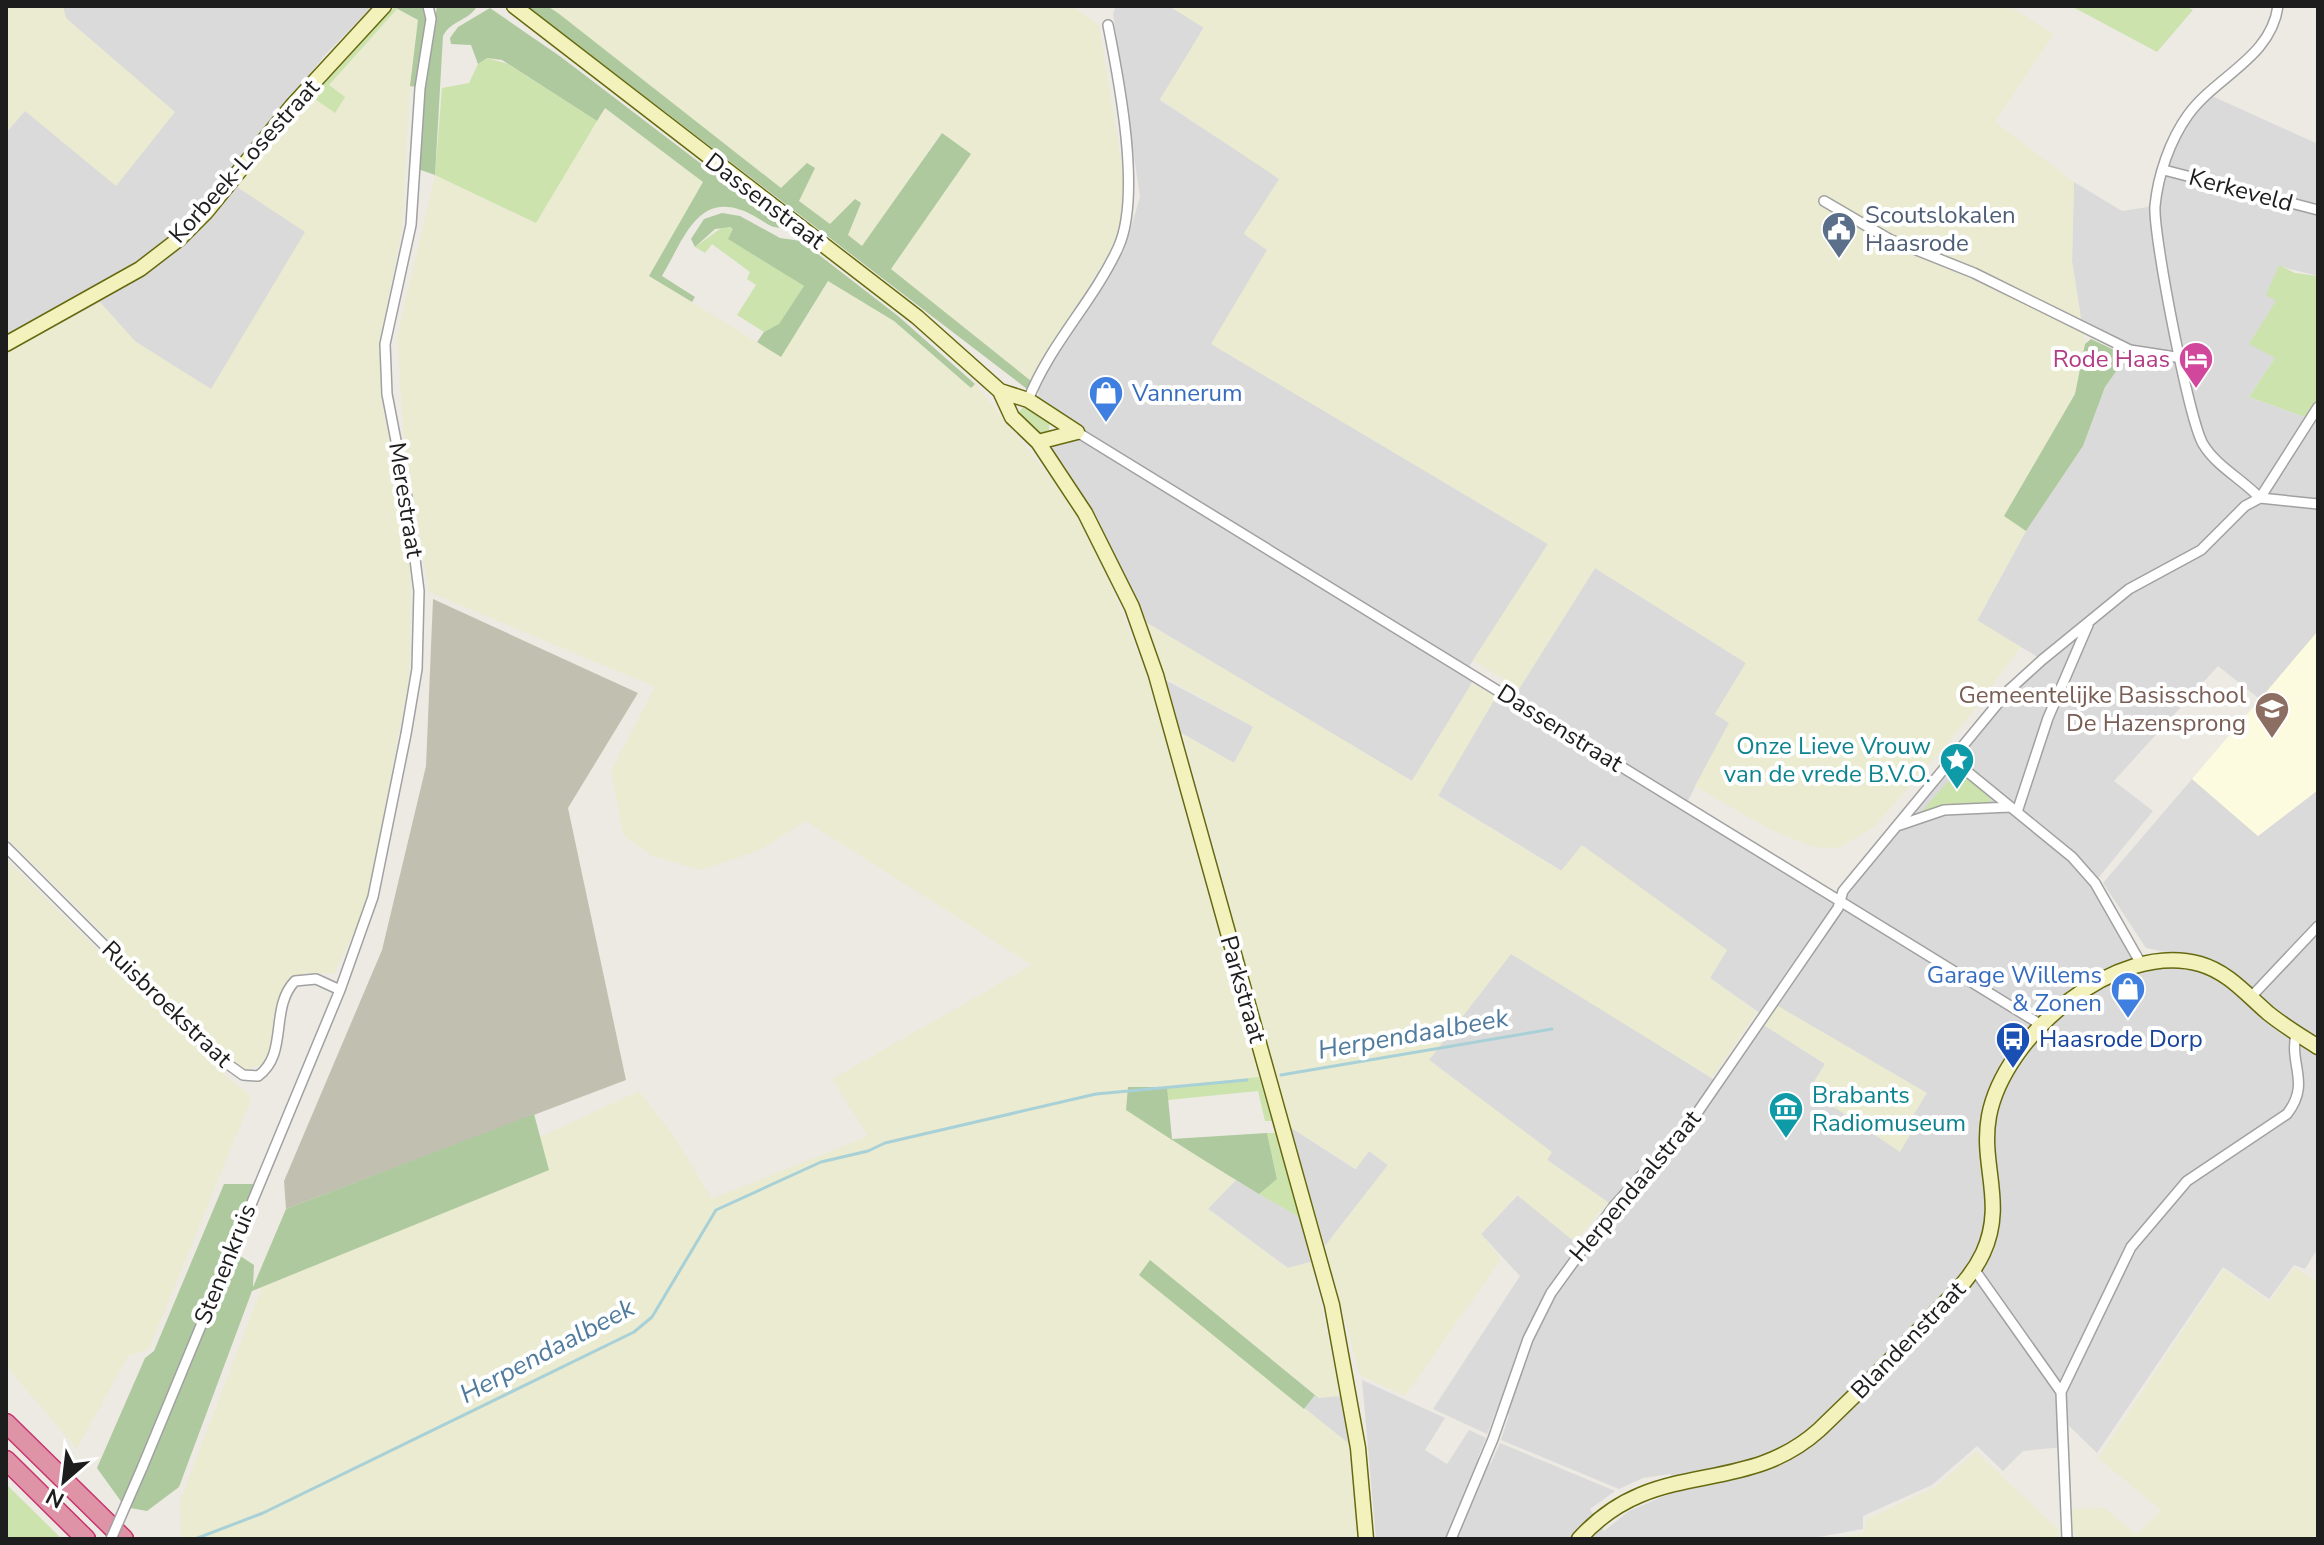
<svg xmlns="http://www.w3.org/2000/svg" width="2324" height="1545" viewBox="0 0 2324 1545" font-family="'Nunito Sans',sans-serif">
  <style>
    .residential { fill: #dbdada }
    .education { fill: #fcfadf }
    .construction { fill: #c1c0b0 }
    .farmland { fill: #eaebd1 }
    .grass { fill: #cce3ae }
    .forest { fill: #adc99d }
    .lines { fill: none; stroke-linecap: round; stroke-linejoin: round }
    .stream { stroke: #a8d0d7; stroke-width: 3 }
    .street-casing { stroke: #a1a1a1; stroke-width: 12 }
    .secondary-casing { stroke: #666a0f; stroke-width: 17 }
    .highway-casing { stroke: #c83471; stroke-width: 21 }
    .street { stroke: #fff; stroke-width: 9 }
    .secondary { stroke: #f3f2bc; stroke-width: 14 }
    .highway { stroke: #de93a6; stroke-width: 18 }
    .street-bridge-casing { stroke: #a1a1a1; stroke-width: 12; stroke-linecap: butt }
    .street-bridge { stroke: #fff; stroke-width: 9 }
    .labels { text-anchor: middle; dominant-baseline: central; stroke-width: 8; stroke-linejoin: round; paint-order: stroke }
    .street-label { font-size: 24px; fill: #1d1d1d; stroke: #fff }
    .service-label { font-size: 24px; fill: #4e5e75; stroke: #fff; text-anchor: start }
    .hotel-label { font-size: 24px; fill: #b23c85; stroke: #fff; text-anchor: end }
    .shop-label { font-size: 24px; fill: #366cbe; stroke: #fff; text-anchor: start }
    .education-label { font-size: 24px; fill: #785e54; stroke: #fff; text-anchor: end }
    .culture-label { font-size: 24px; fill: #0d838f; stroke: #fff; text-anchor: end }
    .transit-label { font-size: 24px; fill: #164399; stroke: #fff; text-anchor: start }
    .water-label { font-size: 26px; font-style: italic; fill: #507b9d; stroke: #fff }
  </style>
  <rect width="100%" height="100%" fill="#edeae4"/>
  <path class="residential" d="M62,6H373L325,55L226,177L307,231L211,391L135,343L100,304L6,353V130L64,20Z
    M1116,6H1169L1204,27L1160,100L1280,179L1244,233L1268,250L1212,344L1548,544L1465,673L1472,678V683L1412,781L1147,623L1097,517L1064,465L1038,442L1054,437L1060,417L1038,401L1039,383L1048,361L1124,251L1140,197L1113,14Z
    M2212,96L2318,144V276L2278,266L2275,358L2249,397L2311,419L2260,497L2318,509V631L2261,700L2218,666L2114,781L2153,811L2091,887L2139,964L2200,970L2225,982L2264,1018L2318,1054V1248L2305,1269L2294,1265L2269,1299L2223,1267L2097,1453L2062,1419L2063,1447L2023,1451L2003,1471L1977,1446L1932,1485L1863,1516V1529L1808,1539H1376L1362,1380L1445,1418L1425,1450L1447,1464L1469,1430L1486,1438L1478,1457L1491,1463L1500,1443L1615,1491L1590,1509L1604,1531L1629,1511L1669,1494L1671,1474L1643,1478L1619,1489L1501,1440L1509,1415L1497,1409L1487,1434L1433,1409L1520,1276L1481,1234L1518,1195L1581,1247L1613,1206L1547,1160L1551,1152L1429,1060L1511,953L1718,1082L1759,1022L1825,1064L1809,1090L1916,1123L1710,978L1727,950L1582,846L1562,871L1437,795L1505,681L1519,689L1595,568L1746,663L1715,714L1730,722L1685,806L1841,899L1843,891L2041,659L1977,621L2026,531L2083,446L2105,387L2131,348L2082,325L2072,261L2074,182L2122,211L2148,207L2186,117Z
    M2318,413V500H2288L2268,492Z
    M1156,675L1254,727L1234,763L1183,734L1169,730Z
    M2192,779L2258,836L2318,790V917L2251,990L2209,961L2146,948L2103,883Z
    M2318,933V1040L2257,996Z
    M1290,1127L1355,1169L1369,1151L1388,1165L1325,1246Z
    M1236,1180L1299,1217L1311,1262L1288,1268L1207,1208Z
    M1315,1395L1341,1396L1348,1443L1304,1409Z"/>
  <path class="education" d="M2318,631V790L2258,836L2192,779Z"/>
  <path class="construction" d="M433,599L638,693L568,808L626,1080L286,1209L284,1181L382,950L426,766Z"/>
  <path class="farmland" d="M6,6H63L66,18L175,112L116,186L25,111L6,133Z
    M547,6H1072L1099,25L1126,191L1120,235L1031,381L891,269L971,154L941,133L863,246L848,235L860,203L855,199L830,224L798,201L814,168L807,163L781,189Z
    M1169,6H2008L2054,34L1995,122L2074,182L2072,261L2085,344L2075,394L2005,516L2026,531L1977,620L2021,647L1958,731L1873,828L1838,848L1814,847L1771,830L1695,786L1729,723L1715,714L1746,663L1595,568L1519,689L1473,660L1548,544L1211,344L1267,250L1244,234L1279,179L1160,99L1204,28Z
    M397,9L418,20L410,86L402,230L379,344L382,405L405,513L411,566L409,679L366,907L334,974L307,973L291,979L282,992L266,1063L246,1070L235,1064L6,837V353L100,302L135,341L211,389L305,232L237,187L312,97L334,113L329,85Z
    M604,108L703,182L649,276L781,357L828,281L894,321L970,387L975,384L1063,493L1101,560L1146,673L1259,1077L1186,1086L1128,1087L1126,1110L1236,1180L1208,1209L1287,1268L1311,1262L1341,1396L1319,1398L1151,1261L1140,1275L1348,1443L1358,1539H184L181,1534L180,1501L262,1287L548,1170L540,1137L639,1091L674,1136L712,1199L868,1136L832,1079L1032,965L806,821L760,850L701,870L652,856L623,835L611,771L655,687L429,592L404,437L397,337L435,175L536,223Z
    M1147,623L1412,781L1472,683L1496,697L1438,796L1561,871L1582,845L1727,950L1710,978L1757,1012L1712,1078L1511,954L1429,1060L1552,1152L1547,1160L1608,1202L1575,1242L1517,1195L1481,1234L1501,1259L1405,1396L1360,1375L1325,1246L1388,1165L1369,1151L1356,1169L1290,1127L1183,734L1234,763L1253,727L1166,678Z
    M6,859L228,1078L252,1097L149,1349L128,1356L77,1449L6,1366Z
    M1773,1003L1927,1093L1911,1119L1917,1123L1900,1152L1809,1090L1825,1064L1759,1022Z
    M2295,1267L2318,1283V1539H2080L2071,1530L2070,1509L2105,1508L2136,1535L2161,1510L2098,1458L2224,1269L2269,1302Z
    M1976,1452L2058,1529L2059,1539H1832L1864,1533L1867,1519L1935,1487Z"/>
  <path class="grass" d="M2071,6H2186L2193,10L2157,52Z
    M394,7L397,9L329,85L345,97L335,113L312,97Z
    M487,58L508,64L597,121L536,223L435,175L442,88L469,83L478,64Z
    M724,226L734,229L729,239L804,286L779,325L764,332L737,315L756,285L747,279L750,272L712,244L705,253L695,247Z
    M2279,265L2295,273L2318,276V407L2311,419L2249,397L2275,358L2249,344L2276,301L2266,295Z
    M1023,407L1049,423V432L1039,433L1019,412Z
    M1955,774L1966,777L1991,799V803L1921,812Z
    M1259,1077L1272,1121H1265L1258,1091L1168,1100L1167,1087Z
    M1267,1133H1275L1299,1217L1259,1194L1277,1178Z
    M6,1484L62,1539H6Z"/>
  <path class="forest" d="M423,6L427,23L416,87L410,86L418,20L394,7Z
    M437,6H477C469,21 451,20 443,36L435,175L418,169L423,88Z
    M527,6H547L558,13L781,188L807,163L815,168L799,201L830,224L855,199L861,203L848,235L862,246L942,133L971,154L891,269L1031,381L1027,389Z
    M490,8L561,57L784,227C773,230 765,222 756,217C700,185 686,235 662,276L695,297L692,302L649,276L703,182L605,108L597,121L502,60L487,58L478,64L471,45L451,44L450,38L458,27Z
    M722,213L740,216L780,238L801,241L898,316L975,384L971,388L894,321L828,281L781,357L757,342L764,332L779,324L804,286L728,239L733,229L730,227L715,229L695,247L691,239L704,219Z
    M2091,339L2127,356L2105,387L2083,446L2026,531L2004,516L2075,394L2085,344Z
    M1128,1087H1167L1172,1139L1267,1133L1277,1179L1259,1194C1214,1167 1170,1139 1126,1110Z
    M534,1114L549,1170L252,1291L179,1487L147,1511L125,1507L97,1468L145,1358L154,1351L224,1184H258L231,1250L254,1265L253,1287L286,1209Z
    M1150,1260L1315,1395L1304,1409L1139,1275Z"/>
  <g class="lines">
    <path class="stream" d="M1281,1075L1552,1029
      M195,1539L263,1513L634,1332L652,1317L716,1210L821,1162L868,1151L885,1143L1096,1094L1247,1080"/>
    <defs>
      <path id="street" d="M2164,170L2318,210
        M1824,201L1889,239L1974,273L2130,350L2182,358
        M1028,400C1050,344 1093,302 1118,248C1142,197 1119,80 1108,25
        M1077,432L2043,1026
        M2260,498C2242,479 2216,466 2203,444C2189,420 2153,235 2155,206C2158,175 2170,140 2188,115C2216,76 2271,58 2278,6
        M2260,498L2318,407
        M1953,760L2072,857L2095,883L2140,962
        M2017,812L2048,718L2088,625
        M1900,825L1944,810L2010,807
        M6,847L211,1052L243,1075L258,1076C289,1054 269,1008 295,981L316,979L340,990
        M2251,997L2318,926
        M1974,1269L2061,1392
        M142,1468L340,990L373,897L406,734L417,669L419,591L408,503L387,394L385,344L411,225L420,88L431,19L428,6
        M1451,1539L1493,1439L1528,1339L1551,1293L1614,1206L1695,1116L1838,908L1843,891L2009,690L2042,660L2129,589L2201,550L2245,506L2260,498L2318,504
        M2067,1539L2061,1392L2131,1247L2187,1181L2287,1114C2311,1083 2289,1066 2296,1034"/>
      <path id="secondary" d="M514,6L917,317L1000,391L1012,417L1038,442L1085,513L1132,607L1156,675L1332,1305L1358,1448L1366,1539
        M6,344L140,269L179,239L206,212L292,106L384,6
        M1000,391L1028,400L1077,432
        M1038,442L1077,432
        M1579,1539C1654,1455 1742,1499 1819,1430C1854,1396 1889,1363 1922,1327C1944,1302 1969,1283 1983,1253C2006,1203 1980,1165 1989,1116C2004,1036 2116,940 2200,964C2228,972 2246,994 2268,1013C2284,1026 2301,1036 2318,1047"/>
      <path id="highway" d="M6,1423L124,1539
        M6,1460L86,1539"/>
    </defs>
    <use href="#street" class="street-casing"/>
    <use href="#secondary" class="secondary-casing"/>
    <use href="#highway" class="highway-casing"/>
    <use href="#street" class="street"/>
    <use href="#secondary" class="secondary"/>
    <use href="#highway" class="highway"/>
    <defs>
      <path id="street-bridge" d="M111,1539L142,1468"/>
    </defs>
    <use href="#street-bridge" class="street-bridge-casing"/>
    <use href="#street-bridge" class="street-bridge"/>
  </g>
  <defs>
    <symbol id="civic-pin" viewBox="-11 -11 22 30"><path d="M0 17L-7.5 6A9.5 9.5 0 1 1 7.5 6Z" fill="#5c6f8a" stroke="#fff"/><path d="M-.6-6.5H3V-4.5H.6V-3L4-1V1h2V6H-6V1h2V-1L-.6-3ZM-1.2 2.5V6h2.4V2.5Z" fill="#fff"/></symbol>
    <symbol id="hotel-pin" viewBox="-11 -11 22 30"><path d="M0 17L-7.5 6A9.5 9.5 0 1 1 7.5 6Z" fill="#d1479c" stroke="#fff"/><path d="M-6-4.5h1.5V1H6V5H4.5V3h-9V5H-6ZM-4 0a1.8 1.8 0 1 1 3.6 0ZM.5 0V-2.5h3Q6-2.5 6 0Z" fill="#fff"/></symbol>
    <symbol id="shop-pin" viewBox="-11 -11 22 30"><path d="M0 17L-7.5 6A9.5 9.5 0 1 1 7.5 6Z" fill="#3f7fe0" stroke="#fff"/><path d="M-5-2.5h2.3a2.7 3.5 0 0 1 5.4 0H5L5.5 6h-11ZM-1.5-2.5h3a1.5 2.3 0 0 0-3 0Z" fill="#fff"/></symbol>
    <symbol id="school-pin" viewBox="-11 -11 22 30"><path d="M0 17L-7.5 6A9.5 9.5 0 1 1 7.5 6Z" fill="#8d6e63" stroke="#fff"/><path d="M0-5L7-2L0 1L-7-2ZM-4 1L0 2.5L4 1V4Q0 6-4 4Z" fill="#fff"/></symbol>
    <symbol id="sight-pin" viewBox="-11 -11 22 30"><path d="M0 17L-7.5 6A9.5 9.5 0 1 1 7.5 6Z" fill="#0f9aa8" stroke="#fff"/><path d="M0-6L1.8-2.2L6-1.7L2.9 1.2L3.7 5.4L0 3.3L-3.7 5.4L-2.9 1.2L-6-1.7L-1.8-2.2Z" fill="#fff"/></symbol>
    <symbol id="bus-pin" viewBox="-11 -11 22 30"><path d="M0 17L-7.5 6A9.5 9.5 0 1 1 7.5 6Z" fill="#1a4fb4" stroke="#fff"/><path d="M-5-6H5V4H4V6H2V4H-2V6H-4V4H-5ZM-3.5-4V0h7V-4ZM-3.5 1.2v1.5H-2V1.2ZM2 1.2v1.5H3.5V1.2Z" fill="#fff"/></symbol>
    <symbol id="museum-pin" viewBox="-11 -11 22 30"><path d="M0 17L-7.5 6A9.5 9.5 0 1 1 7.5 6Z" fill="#0f9aa8" stroke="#fff"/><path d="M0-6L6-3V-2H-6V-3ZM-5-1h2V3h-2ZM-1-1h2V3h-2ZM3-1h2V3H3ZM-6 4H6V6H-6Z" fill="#fff"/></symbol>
  </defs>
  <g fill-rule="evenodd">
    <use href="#civic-pin" x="1819" y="209" width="40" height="54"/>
    <use href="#hotel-pin" x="2176" y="339" width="40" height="54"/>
    <use href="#shop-pin" x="1086" y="373" width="40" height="54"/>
    <use href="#school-pin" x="2252" y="689" width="40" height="54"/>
    <use href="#sight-pin" x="1937" y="740" width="40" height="54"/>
    <use href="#shop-pin" x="2108" y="969" width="40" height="54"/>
    <use href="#bus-pin" x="1993" y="1019" width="40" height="54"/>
    <use href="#museum-pin" x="1766" y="1089" width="40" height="54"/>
  </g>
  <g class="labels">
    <g class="street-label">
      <text transform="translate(244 161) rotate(-48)">Korbeek-Losestraat</text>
      <text transform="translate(2241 190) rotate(15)">Kerkeveld</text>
      <text transform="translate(765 201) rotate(37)">Dassenstraat</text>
      <text transform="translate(406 500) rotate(81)">Merestraat</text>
      <text transform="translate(1560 728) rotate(32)">Dassenstraat</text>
      <text transform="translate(1243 989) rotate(74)">Parkstraat</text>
      <text transform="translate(167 1004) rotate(44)">Ruisbroekstraat</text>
      <text transform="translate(1635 1186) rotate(-50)">Herpendaalstraat</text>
      <text transform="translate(225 1264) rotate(-68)">Stenenkruis</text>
      <text transform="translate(1908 1340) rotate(-46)">Blandenstraat</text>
    </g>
    <g class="service-label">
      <text x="1865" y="215">Scoutslokalen<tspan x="1865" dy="28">Haasrode</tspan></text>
    </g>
    <g class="hotel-label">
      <text x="2170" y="359">Rode Haas</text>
    </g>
    <g class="shop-label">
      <text x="1132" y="393">Vannerum</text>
      <text x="2102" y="975" text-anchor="end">Garage Willems<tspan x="2102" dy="28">&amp; Zonen</tspan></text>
    </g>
    <g class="education-label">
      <text x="2246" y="695">Gemeentelijke Basisschool<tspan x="2246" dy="28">De Hazensprong</tspan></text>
    </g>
    <g class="culture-label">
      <text x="1931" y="746">Onze Lieve Vrouw<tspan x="1931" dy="28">van de vrede B.V.O.</tspan></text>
      <text x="1812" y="1095" text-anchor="start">Brabants<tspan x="1812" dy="28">Radiomuseum</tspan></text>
    </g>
    <g class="transit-label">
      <text x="2039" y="1039">Haasrode Dorp</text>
    </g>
    <g class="water-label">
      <text transform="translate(1413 1034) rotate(-10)">Herpendaalbeek</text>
      <text transform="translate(547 1351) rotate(-28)">Herpendaalbeek</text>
    </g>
  </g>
  <rect width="2324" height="1545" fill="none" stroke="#1d1d1d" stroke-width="16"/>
  <g transform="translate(64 1481) rotate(208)" stroke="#ffffff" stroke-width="6" paint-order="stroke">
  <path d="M0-6L14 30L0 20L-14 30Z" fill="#1d1d1d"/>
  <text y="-12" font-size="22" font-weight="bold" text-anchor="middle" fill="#1d1d1d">N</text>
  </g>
</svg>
